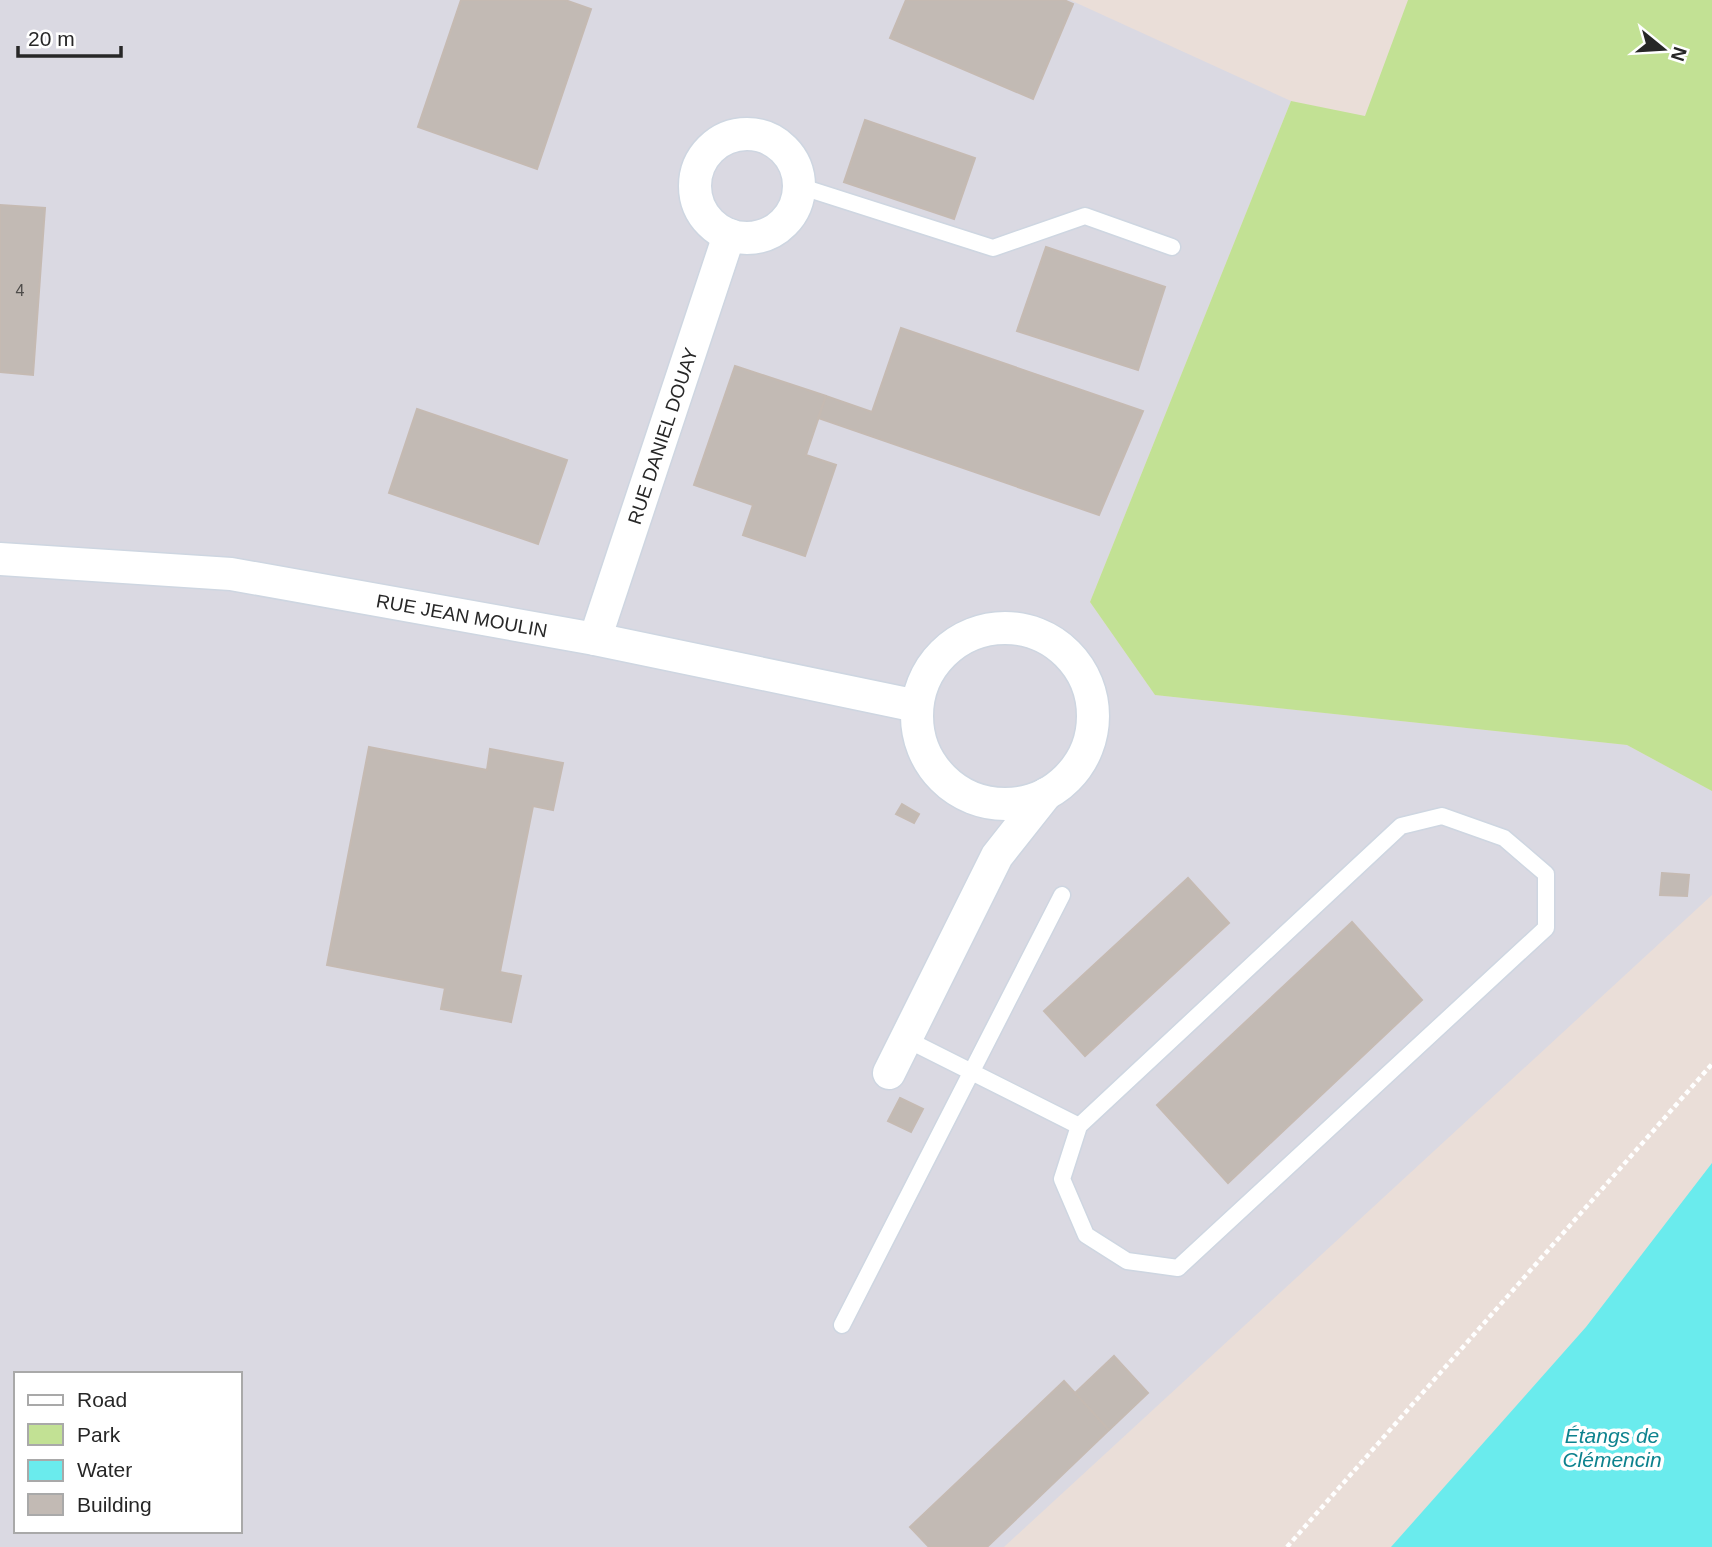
<svg xmlns="http://www.w3.org/2000/svg" width="1712" height="1547" viewBox="0 0 1712 1547" font-family="Helvetica,sans-serif">
  <style>
    .industrial { fill: #dad9e2; fill-rule: evenodd }
    .green { fill: #c2e194 }
    .water { fill: #6aebed }
    .building { fill: #c2bab4; stroke: #c5bab2; stroke-width: 2 }
    .lines { fill: none; stroke-linecap: round; stroke-linejoin: round }
    .service-casing { stroke: #ced6e1; stroke-width: 19 }
    .minor-casing { stroke: #ced6e1; stroke-width: 35 }
    .path { stroke: #fff; stroke-width: 4.5; stroke-dasharray: 5 3.5; stroke-linecap: butt }
    .service { stroke: #fff; stroke-width: 16 }
    .minor { stroke: #fff; stroke-width: 32 }
    .labels { text-anchor: middle; dominant-baseline: central; stroke-width: 7; stroke-linejoin: round; paint-order: stroke }
    .number-label { font-size: 16px; fill: #4e4c4a }
    .street-label { font-size: 19px; fill: #272727; stroke: #fff }
    .water-label { font-size: 21px; font-style: italic; fill: #0d828e; stroke: #fff }
  </style>
  <rect width="100%" height="100%" fill="#eaded8"/>
  <path class="industrial" d="M0,0H1070L1291,101L1090,602L1155,695L1627,745L1712,791V895L1004,1547H0ZM16,1374H240V1531H16Z"/>
  <path class="green" d="M1408,0H1712V791L1627,745L1155,695L1090,602L1291,101L1365,116Z"/>
  <path class="water" d="M1712,1163V1547H1391L1586,1327Z"/>
  <path class="building" d="M461,0H565L591,9L537,169L418,127Z
    M906,0H1064L1073,4L1033,99L890,38Z
    M865,120L975,158L954,219L844,182Z
    M0,205L45,208L33,375L0,372Z
    M1046,247L1165,287L1138,370L1017,331Z
    M901,328L1143,411L1099,515L818,418L826,396L872,412Z
    M735,366L826,396L806,455L836,465L805,556L743,535L753,505L694,485Z
    M417,409L567,460L538,544L389,493Z
    M369,747L487,770L490,749L563,763L553,810L533,806L500,972L521,976L511,1022L441,1009L445,988L327,965Z
    M902,804L919,814L914,823L896,814Z
    M1662,873L1689,875L1687,896L1660,895Z
    M1188,878L1229,923L1085,1056L1044,1011Z
    M1352,922L1422,1000L1228,1183L1157,1105Z
    M900,1098L923,1109L911,1132L888,1121Z
    M1114,1356L1148,1393L1109,1430L1075,1393Z
    M1064,1381L1109,1430L987,1547H929L910,1527Z"/>
  <g class="lines">
    <defs>
      <path id="service" d="M799,186L993,248L1085,216L1172,247
        M1442,816L1504,838L1546,874V928L1178,1268L1127,1261L1086,1235L1062,1179L1079,1126L1401,826Z
        M906,1039L1079,1126
        M842,1325L1062,895"/>
      <g id="minor">
        <circle cx="747" cy="186" r="52"/>
        <path id="s1" d="M0,559L231,574L595,639L917,706"/>
        <circle cx="1005" cy="716" r="88"/>
        <path id="s2" d="M595,639L729,235"/>
        <path d="M889,1073L997,856L1046,794"/>
      </g>
    </defs>
    <use href="#service" class="service-casing"/>
    <use href="#minor" class="minor-casing"/>
    <path class="path" d="M1287,1547L1712,1064"/>
    <use href="#service" class="service"/>
    <use href="#minor" class="minor"/>
  </g>
  <g class="labels">
    <g class="number-label">
      <text x="20" y="290">4</text>
    </g>
    <g class="street-label">
      <text stroke="none"><textPath href="#s2" startOffset="214">RUE DANIEL DOUAY</textPath></text>
      <text stroke="none"><textPath href="#s1" startOffset="466">RUE JEAN MOULIN</textPath></text>
    </g>
    <g class="water-label">
      <text x="1612" y="1435">Étangs de<tspan x="1612" dy="24">Clémencin</tspan></text>
    </g>
  </g>
  <rect x="14" y="1372" width="228" height="161" fill="#ffffff" stroke="#a9a9a9" stroke-width="2"/>
  <rect x="28" y="1395" width="35" height="10" fill="#ffffff" stroke="#a9a9a9" stroke-width="2"/>
  <text x="77" y="1407" font-size="21" fill="#272727">Road</text>
  <rect x="28" y="1424" width="35" height="21" fill="#c2e194" stroke="#a9a9a9" stroke-width="2"/>
  <text x="77" y="1442" font-size="21" fill="#272727">Park</text>
  <rect x="28" y="1460" width="35" height="21" fill="#6aebed" stroke="#a9a9a9" stroke-width="2"/>
  <text x="77" y="1477" font-size="21" fill="#272727">Water</text>
  <rect x="28" y="1494" width="35" height="21" fill="#c2bab4" stroke="#a9a9a9" stroke-width="2"/>
  <text x="77" y="1512" font-size="21" fill="#272727">Building</text>
  <g transform="translate(1663 49) rotate(108)" stroke="#ffffff" stroke-width="5" paint-order="stroke">
  <path d="M0-5L12 26L0 18L-12 26Z" fill="#272727"/>
  <text y="-10" font-size="19" font-weight="bold" text-anchor="middle" fill="#272727">N</text>
  </g>
  <path d="M18 46v10h103v-10" fill="none" stroke="#272727" stroke-width="3.5"/>
  <text x="28" y="46" font-size="21" fill="#272727" stroke="#ffffff" stroke-width="5" paint-order="stroke">20 m</text>
</svg>
